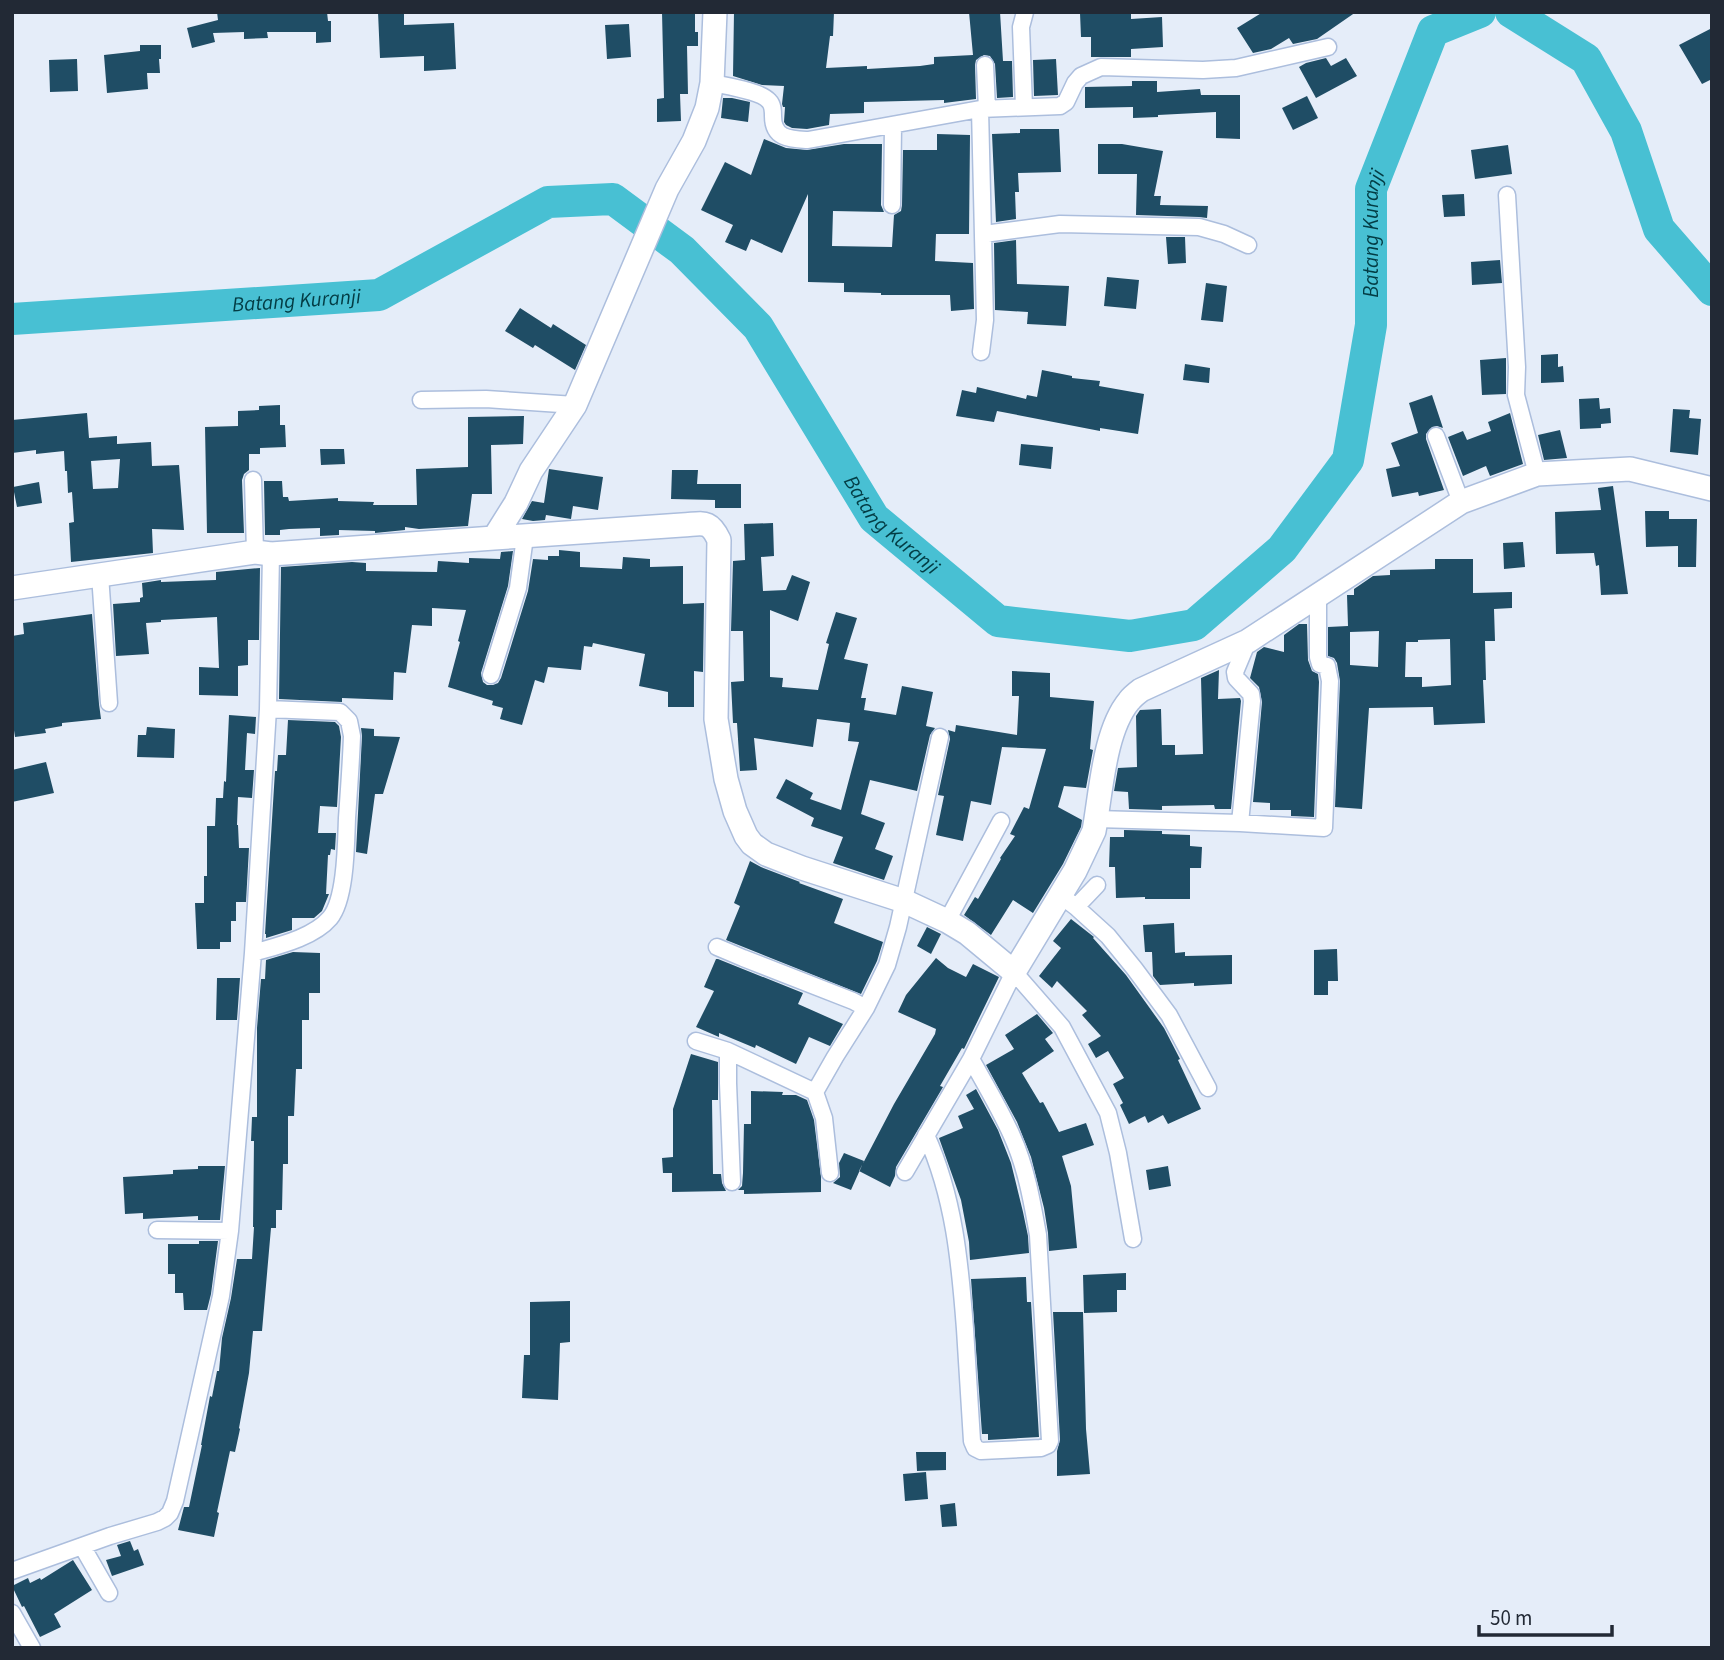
<svg xmlns="http://www.w3.org/2000/svg" width="1724" height="1660" viewBox="0 0 1724 1660" font-family="'Source Sans 3',sans-serif">
  <style>
    .lines { fill: none; stroke-linecap: round; stroke-linejoin: round }
    .river { stroke: #48c0d3; stroke-width: 32 }
    .building { fill: #1f4d65; fill-rule: evenodd }
    .street-casing { stroke: #acbedd; stroke-width: 19 }
    .secondary-casing { stroke: #acbedd; stroke-width: 26 }
    .street { stroke: #fff; stroke-width: 16 }
    .secondary { stroke: #fff; stroke-width: 23 }
    .labels { text-anchor: middle; dominant-baseline: central; stroke-width: 7; stroke-linejoin: round; paint-order: stroke }
    .water-label { font-size: 21px; font-style: italic; fill: #033c44; stroke: #e5edf9 }
  </style>
  <rect width="100%" height="100%" fill="#e5edf9"/>
  <g class="lines">
    <g class="river">
      <path d="M1511,12L1586,59L1626,131L1659,229L1712,290"/>
      <path id="s1" d="M12,319L379,295L548,202L613,199L682,250L758,327L874,518L998,621L1130,636L1194,625L1282,549L1348,460L1371,325V189L1433,31L1480,12"/>
    </g>
  </g>
  <path class="building" d="M217,12H327L328,21H331V42L316,43V32H267L268,38L244,39V32L213,33L215,42L192,48L187,28L218,20Z
    M378,12H404V25L454,23L456,69L424,71V56L380,58Z
    M662,12H695V32H698V46H687L688,94H680L681,121L657,122V99L664,98Z
    M734,12H834L833,36H830L826,68L867,66V69L920,66L934,64V57L973,55L969,12H1000L1003,61H1012L1013,97L997,98L995,64L990,56L984,55L976,60L975,65L976,99L944,103V100L864,102V113L830,114L829,125L807,129L792,128L786,125L784,122L785,107H783L782,104L784,86L762,85L733,76Z
    M1131,12V19L1162,17L1163,47L1131,49V57H1091V37H1081L1080,13Z
    M1263,12H1356L1317,39L1293,44L1289,38L1271,49L1253,53L1237,28Z
    M629,24L631,57L607,59L605,25Z
    M1712,28V79L1702,84L1679,45Z
    M140,45H161V59H159L160,73H147L148,89L107,93L104,55L140,51Z
    M1326,58L1331,66L1346,58L1357,76L1316,98L1299,67L1306,63Z
    M77,59L78,91L50,92L49,60Z
    M1056,59L1058,95L1034,96L1033,60Z
    M1132,81H1157V92L1200,89L1201,95H1240V139L1216,138V112L1158,115V117L1133,118V107L1085,108V87L1132,86Z
    M1307,96L1318,118L1293,130L1282,108Z
    M723,98H732L750,102L748,122L721,118Z
    M1020,129H1059L1061,172L1018,173L1019,192H1015L1016,219L996,222L992,134L1020,133Z
    M937,134L970,135L969,234H936L935,261L973,263L974,309L951,311L950,295H881V293L844,292V283L808,282V194L782,253L751,239L746,251L725,242L733,225L701,210L725,162L751,175L764,139L786,148L807,150L844,144H882L881,205L884,212L833,211L832,246L892,247L894,215L901,211L902,205L903,150H937Z
    M1098,144H1122L1163,151L1154,196H1161L1160,205L1208,206L1207,218L1199,217L1136,215L1137,174H1098Z
    M1508,145L1512,174L1475,179L1471,150Z
    M1464,194L1465,216L1444,217L1442,195Z
    M1166,237H1185L1186,263L1168,264Z
    M1016,240L1017,284L1069,286L1066,326L1027,324L1028,312L995,310L994,243Z
    M1500,260L1502,283L1472,285L1471,262Z
    M1107,277L1139,280L1136,309L1104,306Z
    M1206,283L1227,286L1223,322L1201,320Z
    M520,308L551,328L553,324L586,345L575,370L535,345L533,348L505,331Z
    M1558,354V367L1563,366L1564,382L1541,383V355Z
    M1506,358V394L1482,395L1480,360Z
    M1185,364L1210,368L1209,383L1183,380Z
    M1042,370L1072,376V378L1100,381L1099,386L1144,394L1138,434L1100,428V431L997,411L994,422L956,416L962,390L976,393L977,387L1026,399L1027,395L1037,397Z
    M1432,395L1443,428L1437,426L1432,427L1426,434V439L1444,490L1419,496L1418,492L1392,497L1386,469L1400,466L1391,443L1418,433L1409,403Z
    M1599,398L1600,409L1610,408L1611,423L1601,424V428L1580,429L1579,399Z
    M280,405V425H285L286,447L260,448V454H249V470L244,474L242,480L244,533H207L205,427L238,426V411L259,410V406Z
    M1673,409L1690,410L1689,418L1701,419L1698,455L1670,452Z
    M87,413L89,438L117,436V444L151,442L152,466L179,465L184,530L152,529L153,553L71,562L69,523L74,522L72,492L68,493L67,471H65L64,451L36,454V450L12,453V420ZM120,459L118,488L93,489L91,461Z
    M1510,413L1523,464L1490,476L1486,466L1463,476L1448,437L1463,431L1467,440L1491,431L1488,422Z
    M524,416L523,444L491,445L492,494H472L468,526L419,529L405,527V530L375,533V531L339,530V535L320,536V528L289,529L280,530V535H265L264,481H282L283,497H288L289,501L338,498V501L374,502L373,505H417L416,469L468,467V417Z
    M1560,430L1567,458L1544,460L1538,435Z
    M1021,444L1053,447L1051,469L1019,465Z
    M320,449H344L345,464L321,465Z
    M549,469L603,477L598,510L573,506L571,519L546,515L545,520L533,521L522,519L532,501L544,503Z
    M672,470H698L697,484H741V508H715V500L671,499Z
    M39,482L42,503L17,507L13,487Z
    M1613,486L1628,594L1601,595L1599,565L1596,566L1594,553L1556,554L1555,512L1601,510L1598,488Z
    M1645,511H1669V519H1697L1696,567H1678V546L1646,547Z
    M773,523L774,556L761,557L763,591L786,590L792,575L810,582L798,621L770,610V677L783,678L782,687L818,690L829,644L826,643L836,612L857,618L844,659L868,664L861,698H866L864,710L896,715L902,686L933,692L926,726L935,728L930,735L917,791L870,780L861,814L885,823L875,849L893,856L884,880L833,863L843,837L811,826L814,818L776,798L786,779L813,793L810,799L841,810L859,742L848,741L850,723L817,719L813,747L754,738L757,770L740,771L737,723H733L731,682L744,681L743,631H731L733,561L745,560L744,524Z
    M1523,542L1525,567L1504,569L1503,543Z
    M559,550L580,552V567L622,569L623,557L650,559V567L683,566V604L704,603L703,672L694,671V707H668V692L639,686L645,654L593,643L592,647L584,646L581,670L548,667L544,683L535,680L522,725L500,719L503,708L492,705L493,701L448,687L460,642L458,641L466,610L432,608V626L412,625L406,673L394,672L393,700L342,698V702L279,699L281,567L352,562L366,563V571L437,572L438,561L469,563V558L500,559L501,552L513,551L508,586L481,673L483,682L487,685H493L498,683L501,678L528,591L533,559L548,560V556H559Z
    M1435,559H1473V593L1512,592V608L1494,609L1495,641H1485L1486,680H1483L1485,723L1434,725L1433,707L1369,708L1362,809L1335,807L1340,681L1337,663L1334,658L1328,656V627L1348,626L1347,595H1354V589L1373,576L1390,575V570L1435,569ZM1379,631L1378,667L1350,665V632ZM1450,639L1451,685L1422,687V677H1405L1406,642H1418V640Z
    M260,568L259,640H248V665L238,666V696L199,695V667L219,668L217,617L161,620V622L146,623L149,654L116,656L113,604L140,602V598L143,597L142,583L161,580V582L216,580V572Z
    M92,614L99,704L101,719L62,723V726L45,729L46,733L15,737L12,717V636L24,634L23,623Z
    M1299,624H1307L1308,660L1312,671L1318,674L1319,682L1314,817L1291,816V810H1270V803L1253,802L1262,702L1259,687L1250,678L1257,652L1264,647L1284,652V635Z
    M1219,670L1218,699L1240,698L1241,701L1231,809H1215L1214,805L1162,806V810L1129,809L1128,792L1114,791L1118,768L1137,767L1136,716L1140,710L1161,709L1162,745H1175V755L1203,754L1201,678Z
    M1012,671L1050,673V697L1094,701L1090,749L1093,750L1086,788L1064,786L1058,807L1082,820L1081,827L1063,864L1033,913L1013,900L991,935L964,915L975,897L978,899L1001,859L1000,858L1015,836L1010,834L1024,807L1029,809L1046,749L1002,747L991,805L971,801L963,841L936,835L944,796L938,795L950,739L948,730L955,732L956,725L1017,735L1019,696H1012Z
    M229,715L256,717L255,734L247,733L245,770H254L252,798L238,797L237,825H238L239,848H249L246,902H236V921H231V942H220V949H197L195,903H204V876H207V826H215L216,798H223L224,781L226,782Z
    M288,720L335,722L339,726L341,737L337,807L320,806L318,833H336L335,850L331,849L330,855H328L326,894H329L322,911L314,918H292V930L266,938V934H265L275,771H277L278,755H286Z
    M147,727L175,729L174,758L137,757L138,735H146Z
    M361,728L374,729V736L400,737L383,794H375L367,854L356,852L362,736Z
    M46,762L54,793L12,802V770Z
    M1124,830L1162,831V834L1190,835V846L1202,847L1201,868H1190V899H1145V897L1116,898L1115,867H1109L1110,837H1124Z
    M750,861L761,867L800,882L799,883L843,899L834,923L883,942L877,961L861,994L726,940L740,906L734,903Z
    M1071,919L1094,937L1093,938L1126,975L1164,1028L1180,1059L1178,1060L1201,1109L1168,1124L1163,1115L1148,1123L1145,1116L1129,1124L1120,1105L1123,1103L1113,1084L1124,1078L1108,1051L1096,1058L1088,1044L1101,1036L1082,1015L1087,1011L1057,981L1052,988L1039,976L1061,948L1053,941Z
    M1174,923L1175,953L1185,952V956L1232,955V984L1194,986V983L1160,985L1153,976L1152,952H1145L1143,925Z
    M927,927L941,934L931,954L917,946Z
    M1337,949L1338,981H1328V995H1314V950Z
    M293,952L320,953V993H309V1020H302V1069H296L294,1116H288V1164H283L282,1210H276V1228H271L262,1331H253L249,1373L239,1428L240,1429L235,1452L230,1451L217,1512L219,1513L214,1537L178,1530L184,1507H189L202,1445H201L210,1396L212,1397L217,1371H219L222,1338L231,1298L237,1259H252L254,1227H253L254,1141H251L252,1117H257V1028L261,979H265L266,960Z
    M936,958L948,968L966,977L973,964L999,977L964,1049L962,1048L940,1086L943,1087L896,1167L895,1176L890,1187L859,1171L894,1104L935,1034L936,1029L898,1012L906,995Z
    M716,959H718L803,993L798,1004L843,1024L830,1046L809,1037L796,1064L756,1045L755,1048L719,1033V1037L696,1027L714,991L704,987Z
    M217,978H240L237,1020H216Z
    M1037,1014L1053,1033L1045,1039L1054,1051L1022,1073L1040,1103L1043,1102L1059,1132L1086,1123L1094,1145L1062,1156L1071,1186L1077,1248L1049,1251L1048,1233L1044,1208L1031,1157L1017,1122L986,1065L1014,1049L1005,1035Z
    M691,1054L718,1062V1100H712L713,1174H721L722,1183L726,1191L672,1192V1173H663L662,1158L673,1157V1109Z
    M976,1089L998,1130L1011,1163L1023,1212L1028,1236L1029,1253L970,1260L969,1242L961,1200L939,1138L963,1128L958,1116L974,1109L966,1095Z
    M751,1091L783,1092L782,1095H796L807,1100L814,1120L821,1177V1192L744,1194V1190H738L742,1186L743,1173L744,1124H751Z
    M844,1153L864,1161L851,1190L833,1183L840,1177L839,1163Z
    M198,1166H225L220,1220H198V1216L143,1219V1213L125,1214L123,1177L173,1174V1170L198,1169Z
    M1168,1166L1171,1186L1149,1190L1146,1170Z
    M199,1241H218L211,1294L207,1310H184L183,1293H175V1274H168V1244H199Z
    M1126,1273V1290H1117V1312L1084,1313L1083,1275Z
    M1026,1277L1027,1302H1031L1039,1437L988,1440V1434H982L971,1279Z
    M570,1301V1342L560,1343L558,1400L522,1398L524,1355H530V1302Z
    M1053,1312H1083L1086,1429L1090,1474L1057,1476V1451L1060,1440Z
    M916,1452H946V1470L917,1471Z
    M926,1472L928,1499L905,1501L903,1474Z
    M955,1503L957,1526L942,1527L940,1505Z
    M130,1541L134,1551L138,1549L144,1565L112,1576L106,1560L121,1556L117,1545Z
    M73,1560L92,1590L54,1614L61,1627L40,1637L24,1606L22,1607L12,1586L28,1578L30,1583L40,1578L41,1580Z"/>
  <g class="lines">
    <defs>
      <path id="street" d="M985,65L987,109
        M712,83C726,86 761,91 769,101C773,105 773,111 773,116C773,139 790,139 808,140L980,109L1060,106L1066,102L1075,83L1081,76L1101,67L1203,70L1236,68L1328,47
        M1024,107L1021,27L1025,12
        M980,109L985,320L981,352
        M1507,195L1517,367L1516,395L1537,474
        M892,205L893,126
        M984,234L1060,224L1199,227L1224,234L1248,245
        M421,400L486,399L575,405
        M1436,436L1461,502
        M253,480L255,552
        M100,575L109,703
        M491,675L518,588L525,537
        M1096,819L1240,823L1252,701L1251,694L1236,678L1235,672L1248,641
        M1240,823L1324,828L1330,681L1327,666L1320,664L1318,657V595
        M1060,895L1076,907L1108,936L1134,968L1169,1015L1208,1088
        M1076,907L1097,885
        M947,921L1001,821
        M717,947L743,958L853,1001L866,1008
        M253,953C277,946 313,938 330,918C346,899 346,843 347,818C349,790 351,763 352,736L349,721L340,712L268,709
        M696,1041L728,1051L815,1092L835,1057L866,1008L887,965L898,927L940,737
        M728,1051V1083L732,1182
        M815,1092L824,1118L830,1173
        M926,1135C954,1197 960,1262 965,1329C967,1366 970,1404 972,1441L975,1448L981,1451L1041,1448L1048,1445L1050,1441L1038,1235C1032,1201 1026,1167 1012,1136C1000,1109 985,1084 971,1059
        M905,1172L971,1059L1014,972L1062,1027L1108,1113L1118,1153L1133,1239
        M157,1230L230,1231
        M82,1546L109,1593
        M12,1571L110,1536L157,1522L165,1518L170,1513L175,1501L221,1296L230,1231L253,953L268,709L271,554
        M12,1613L32,1648"/>
      <path id="secondary" d="M494,538L682,525C703,524 709,519 719,540L716,719L726,779L735,811L746,836L752,844L766,854L802,868L904,901L947,921L967,933L1014,972L1075,871L1094,831C1101,793 1104,731 1129,701C1132,697 1137,693 1141,690L1248,641L1461,502L1537,474L1630,469L1712,489
        M12,588L255,552L271,554L494,538L516,503L531,471L575,405L667,189L694,141L707,108L712,83L715,12"/>
    </defs>
    <use href="#street" class="street-casing"/>
    <use href="#secondary" class="secondary-casing"/>
    <use href="#street" class="street"/>
    <use href="#secondary" class="secondary"/>
  </g>
  <g class="labels">
    <g class="water-label">
      <text stroke="none"><textPath href="#s1" startOffset="1858">Batang Kuranji</textPath></text>
      <text stroke="none"><textPath href="#s1" startOffset="285">Batang Kuranji</textPath></text>
      <text stroke="none"><textPath href="#s1" startOffset="1060">Batang Kuranji</textPath></text>
    </g>
  </g>
  <rect width="1724" height="1660" fill="none" stroke="#222935" stroke-width="28"/>
  <path d="M1479 1625v10h133v-10" fill="none" stroke="#222935" stroke-width="3.5"/>
  <text x="1490" y="1625" font-size="21" fill="#222935" stroke="#e5edf9" stroke-width="5" paint-order="stroke">50 m</text>
</svg>
